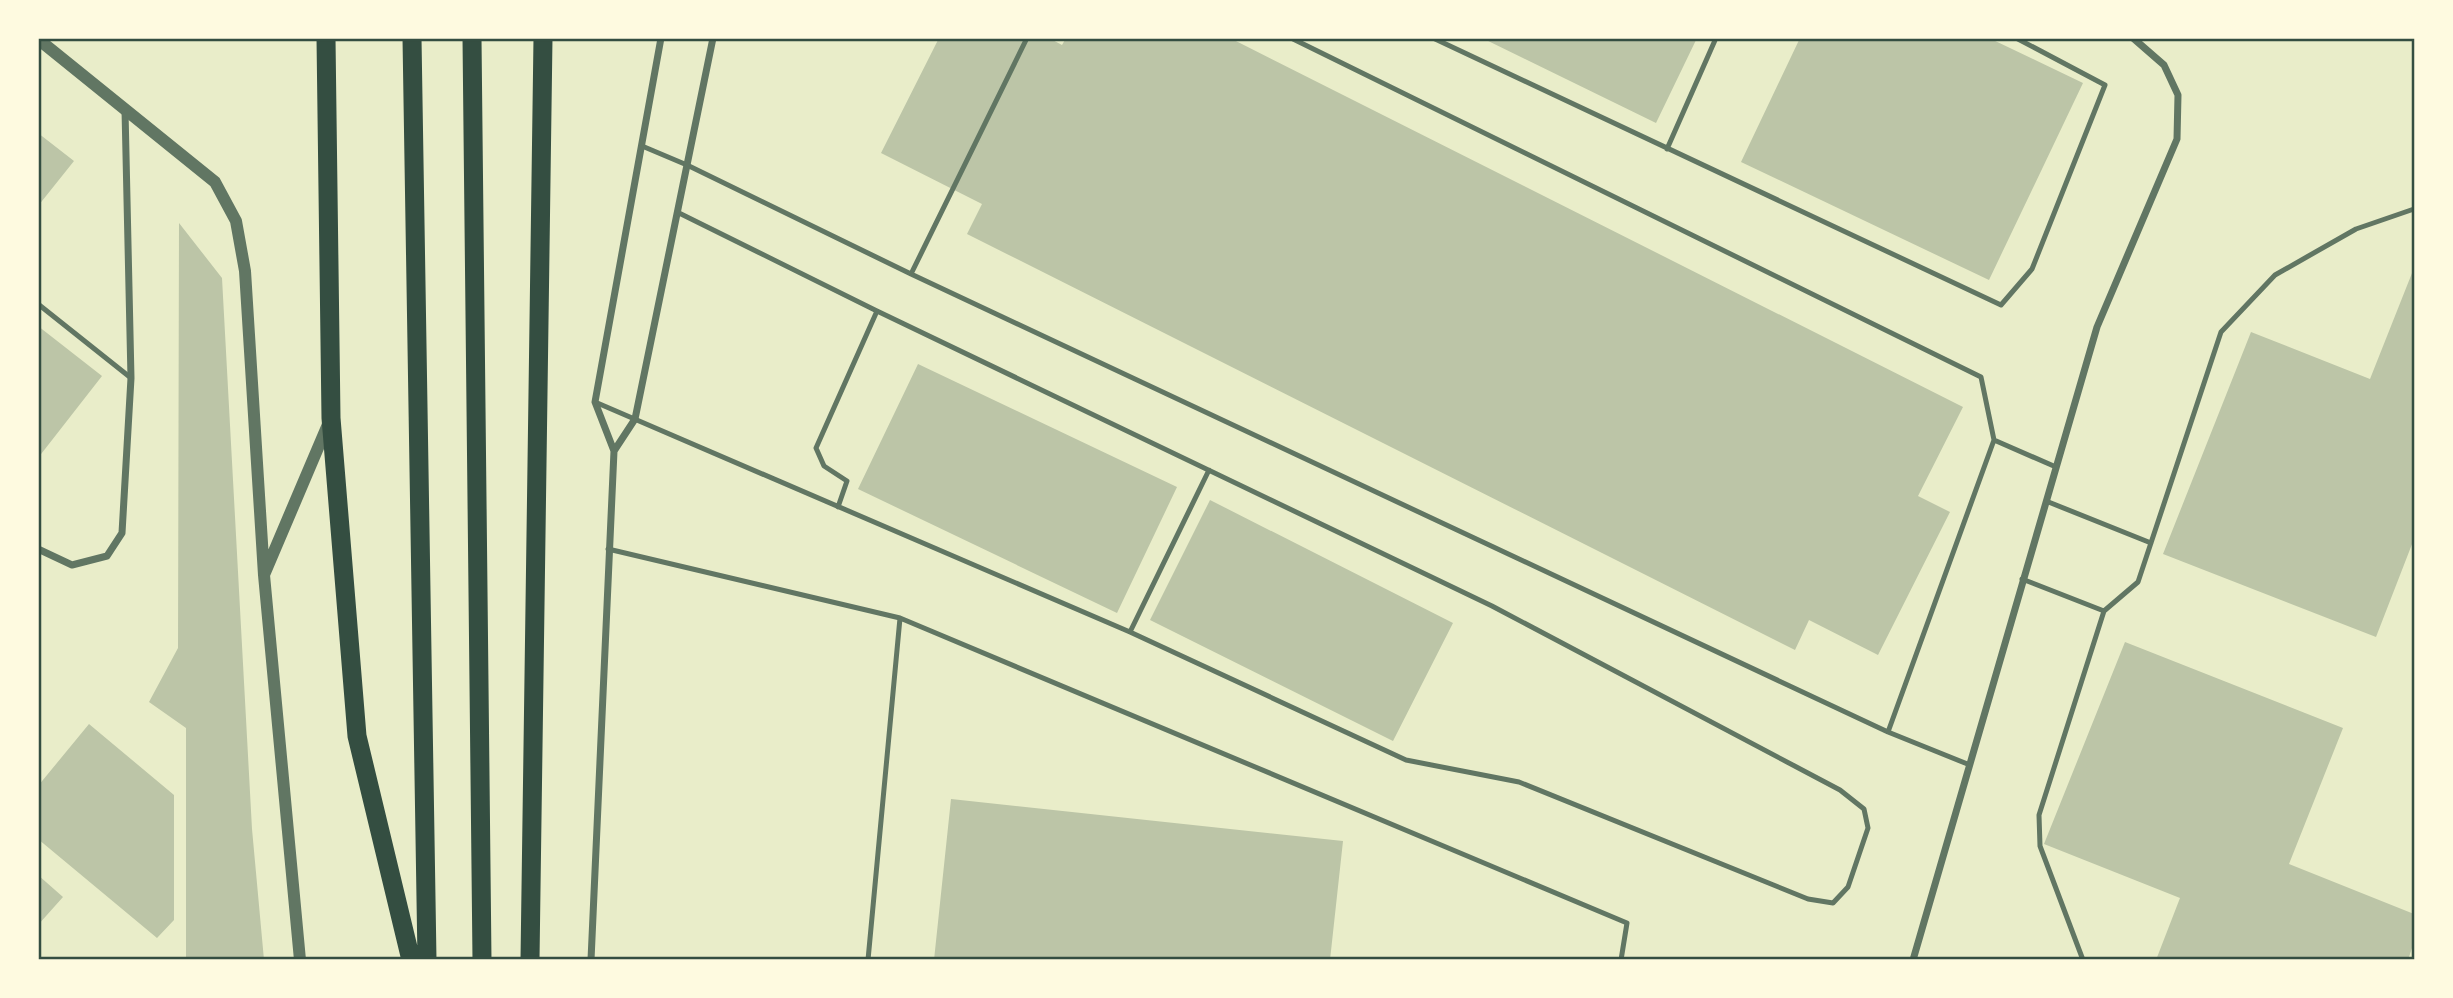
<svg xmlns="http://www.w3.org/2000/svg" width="2453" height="998" viewBox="0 0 2453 998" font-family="Ubuntu,sans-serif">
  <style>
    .building { fill: #bcc5a7 }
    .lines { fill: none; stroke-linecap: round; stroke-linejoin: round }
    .service { stroke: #617663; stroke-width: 5 }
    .minor { stroke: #617663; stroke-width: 7 }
    .tertiary { stroke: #617663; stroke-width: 12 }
    .trunk { stroke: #344e41; stroke-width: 19 }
    .neatline { fill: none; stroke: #344e41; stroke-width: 2.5 }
  </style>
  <rect width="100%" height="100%" fill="#e9edc9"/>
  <path class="building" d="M939,38H1049L1062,45L1066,38H1230L1963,407L1918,496L1950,512L1878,655L1809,620L1795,650L967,234L982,204L881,153Z
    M1482,38H1697L1656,123Z
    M1800,38H1989L2083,83L1989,280L1741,162Z
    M38,133L74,161L38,206Z
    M179,223L222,278L252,829L264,960H186V728L149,702L178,648Z
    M2414,268V539L2376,637L2163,554L2251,332L2370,379Z
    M38,326L102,376L38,458Z
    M918,364L1177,487L1117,613L858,489Z
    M1210,500L1453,623L1393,741L1150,620Z
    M2125,642L2343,728L2289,864L2414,914V942L2408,960H2156L2180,898L2044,844Z
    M89,724L174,795V920L157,938L38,839V786Z
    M951,799L1343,841L1330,960H934Z
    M38,875L63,897L38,925Z"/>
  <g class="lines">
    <path class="service" d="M1291,38L1981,377L1994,440L1888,732
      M1433,38L2001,305L2032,269L2105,85L2016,38
      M642,146L687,165L911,274L1888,732L1970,765
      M1667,149L1716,38
      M911,274L1027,38
      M38,304L131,378
      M595,402L1130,632L1406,760L1519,782L1808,899L1833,903L1848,887L1868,828L1864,809L1840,790L1492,606L877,311L677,212
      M1994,440L2056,467
      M2046,501L2151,543
      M838,507L847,481L824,466L816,448L877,311
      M608,549L900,618L1627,923L1621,960
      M2022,579L2104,611
      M1130,632L1209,470
      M868,960L900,618
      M2083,960L2040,846L2039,815L2104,611L2138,582L2221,332L2275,275L2356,229L2414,209"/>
    <path class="minor" d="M614,451L635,419L713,38
      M38,549L72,565L107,556L122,533L131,378L125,110
      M591,960L614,451L595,402L661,38
      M1913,960L2097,327L2177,139L2178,95L2164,65L2133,38"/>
    <path class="tertiary" d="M38,39L215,182L236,221L245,271L264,575
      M300,960L264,575L329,422"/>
    <path class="trunk" d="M326,38L331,418L357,736L411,960
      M412,38L427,960
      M472,38L482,960
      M530,960L543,38"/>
  </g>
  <rect width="2453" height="998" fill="none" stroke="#fefae0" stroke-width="80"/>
  <rect x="40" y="40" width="2373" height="918" class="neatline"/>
</svg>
